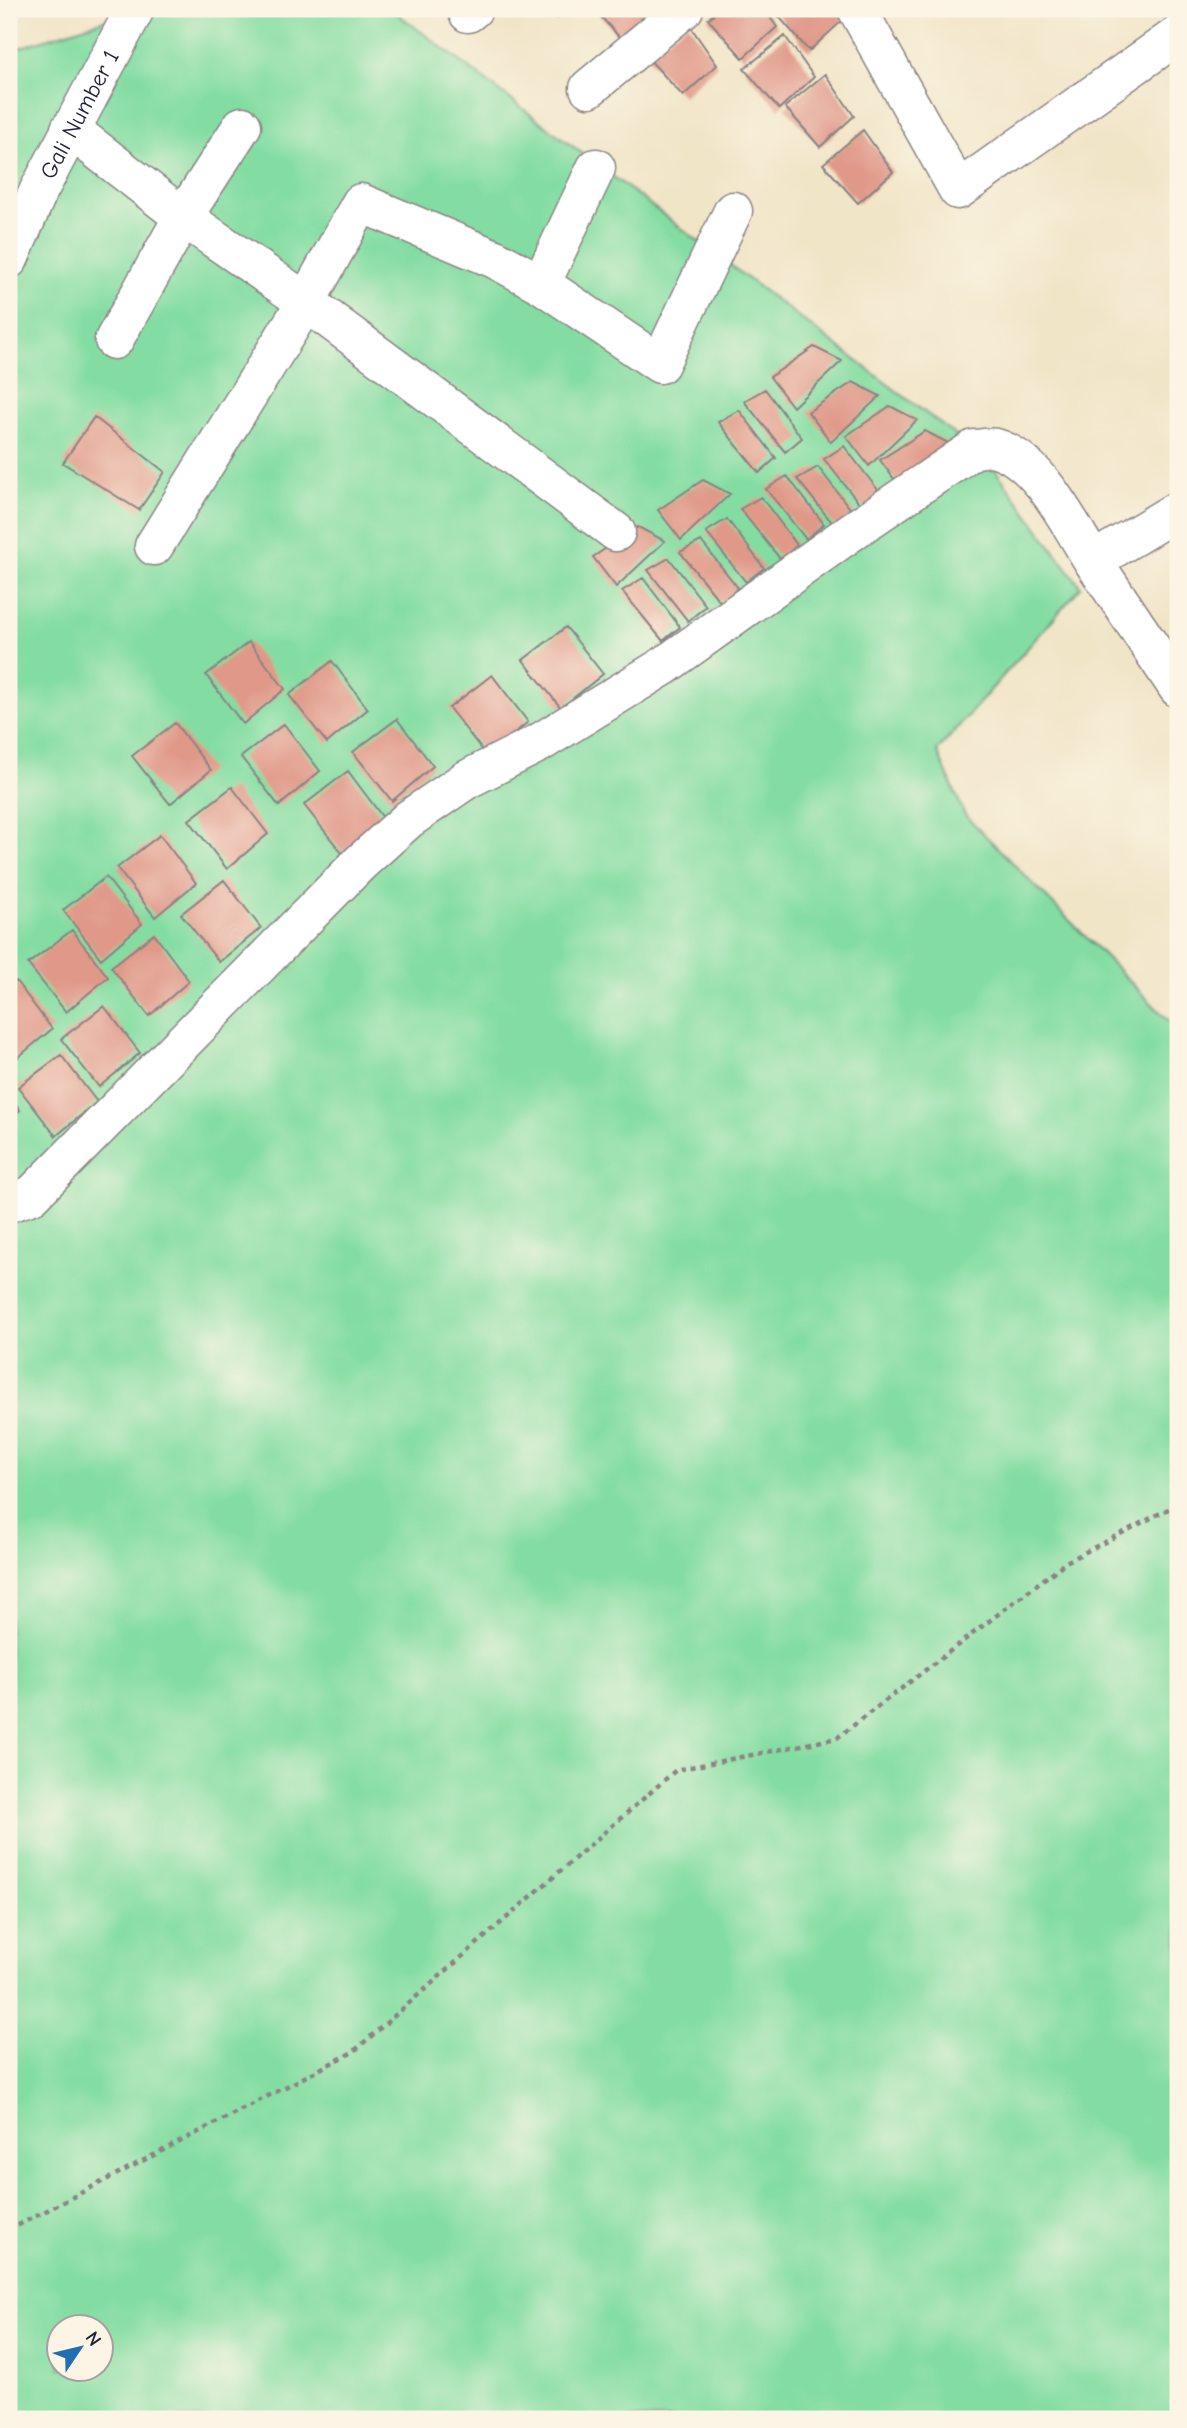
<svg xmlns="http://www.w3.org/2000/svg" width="1187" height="2428" viewBox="0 0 1187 2428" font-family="'Comic Neue',sans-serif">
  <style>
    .green { fill: #83dda2; stroke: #52806e; stroke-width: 2; fill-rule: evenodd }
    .building { fill: #e09989 }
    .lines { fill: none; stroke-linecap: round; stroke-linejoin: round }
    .minor-casing { stroke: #8a8482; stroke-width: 41 }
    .path { stroke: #8a8482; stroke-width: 4.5; stroke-dasharray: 5 5; stroke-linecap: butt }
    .minor { stroke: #fff; stroke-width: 38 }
    .labels { text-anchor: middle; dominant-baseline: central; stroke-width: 7; stroke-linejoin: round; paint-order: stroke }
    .street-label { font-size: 23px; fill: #22223b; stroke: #fcf5e5 }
  </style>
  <rect width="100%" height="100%" fill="#fcf5e5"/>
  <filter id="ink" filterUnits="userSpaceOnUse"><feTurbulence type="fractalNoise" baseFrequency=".0143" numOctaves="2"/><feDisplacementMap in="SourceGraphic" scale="14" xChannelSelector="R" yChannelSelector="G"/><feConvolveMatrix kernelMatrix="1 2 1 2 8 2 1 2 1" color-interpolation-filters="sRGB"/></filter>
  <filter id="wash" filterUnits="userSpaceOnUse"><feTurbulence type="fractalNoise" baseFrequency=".00686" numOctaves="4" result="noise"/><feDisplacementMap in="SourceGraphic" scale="28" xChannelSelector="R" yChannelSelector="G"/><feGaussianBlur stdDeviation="1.57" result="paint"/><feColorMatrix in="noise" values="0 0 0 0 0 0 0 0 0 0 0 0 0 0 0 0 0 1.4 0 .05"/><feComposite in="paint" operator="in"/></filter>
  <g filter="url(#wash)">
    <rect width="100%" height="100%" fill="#f1e5c8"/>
    <path class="green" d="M138,9H391L988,460L1081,587L937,751L965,815L1178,1030V2419H9V51ZM60,2326H102V2368H60Z"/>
    <g id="blocks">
      <path class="building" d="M549,9H567L557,18Z
        M594,9H655L621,39Z
        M720,9H764L777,27L743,58L708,19Z
        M777,9H836L844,19L809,51L774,11Z
        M688,23L717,65L683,96L647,57Z
        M785,36L814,77L779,109L744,69Z
        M825,74L854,116L820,147L785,107Z
        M863,130L893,172L858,203L823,164Z
        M814,347L842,361L793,407L770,377Z
        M853,382L880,396L831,442L808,412Z
        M765,389L802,438L785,452L744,401Z
        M890,406L917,420L869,466L846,436Z
        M739,410L776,458L759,473L718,422Z
        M94,417L165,472L139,510L63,463Z
        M925,431L952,445L903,491L880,460Z
        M844,446L881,494L864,509L824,459Z
        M818,467L855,515L838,530L797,479Z
        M787,476L824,524L806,539L766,489Z
        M703,480L730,494L681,540L658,510Z
        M761,497L797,545L781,560L740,509Z
        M727,519L764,568L746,582L706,532Z
        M638,527L665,541L616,587L593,557Z
        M701,541L738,588L721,603L680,552Z
        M669,558L706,606L688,621L648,570Z
        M643,578L680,627L663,641L622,591Z
        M566,627L603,674L561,708L523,660Z
        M249,642L285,689L243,724L206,675Z
        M332,661L368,709L327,743L289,695Z
        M492,675L528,722L487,756L449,708Z
        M397,719L433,766L392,801L353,752Z
        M175,723L211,770L170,804L132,756Z
        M284,724L320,771L279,806L241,757Z
        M348,771L384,819L342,853L304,805Z
        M232,787L268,834L227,869L189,820Z
        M160,835L196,883L155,917L117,868Z
        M106,877L142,924L101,959L63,910Z
        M224,880L261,928L219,962L181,914Z
        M72,930L108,977L66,1012L28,964Z
        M154,934L189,981L149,1016L111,967Z
        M16,981L52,1029L11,1063L9,1061V987Z
        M104,1006L140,1053L99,1087L61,1039Z
        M61,1055L97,1102L56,1136L18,1087Z
        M9,1095L20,1110L9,1120Z"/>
    </g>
  </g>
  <g filter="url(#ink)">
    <use href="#blocks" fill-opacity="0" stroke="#8a8482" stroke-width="2"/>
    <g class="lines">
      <defs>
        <g id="minor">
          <path d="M857,9L958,190L1178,35"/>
          <path d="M468,13L473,9"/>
          <path d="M589,88L684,9"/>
          <path d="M70,129L183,217L306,302L616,532"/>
          <path id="s1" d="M9,259L38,192L135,9"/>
          <path d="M541,284L596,168"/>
          <path d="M114,340L183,217L242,126"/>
          <path d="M154,546L306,302L361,203L495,259L541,284L660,364L733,211"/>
          <path d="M1093,561L1178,688"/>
          <path d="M9,1203L32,1195L359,864L409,819L466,780L539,743L664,666L854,530L974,449C981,449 989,446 996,448C1040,461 1070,525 1093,561L1178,510"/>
        </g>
      </defs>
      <use href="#minor" class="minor-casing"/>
      <path class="path" d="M9,2230L353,2052L676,1770L837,1738L1066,1562L1178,1504"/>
      <use href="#minor" class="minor"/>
    </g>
  </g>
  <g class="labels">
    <g class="street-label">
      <text stroke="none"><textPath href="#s1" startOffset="161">Gali Number 1</textPath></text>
    </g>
  </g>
  <rect width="1187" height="2428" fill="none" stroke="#fcf5e5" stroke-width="35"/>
  <g transform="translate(80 2348) rotate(55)"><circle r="33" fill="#fcf5e5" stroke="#a5a1a1" stroke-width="2"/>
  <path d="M0-5L12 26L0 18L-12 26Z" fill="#1f6fb2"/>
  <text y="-10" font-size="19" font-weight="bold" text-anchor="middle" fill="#22223b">N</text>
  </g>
</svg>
